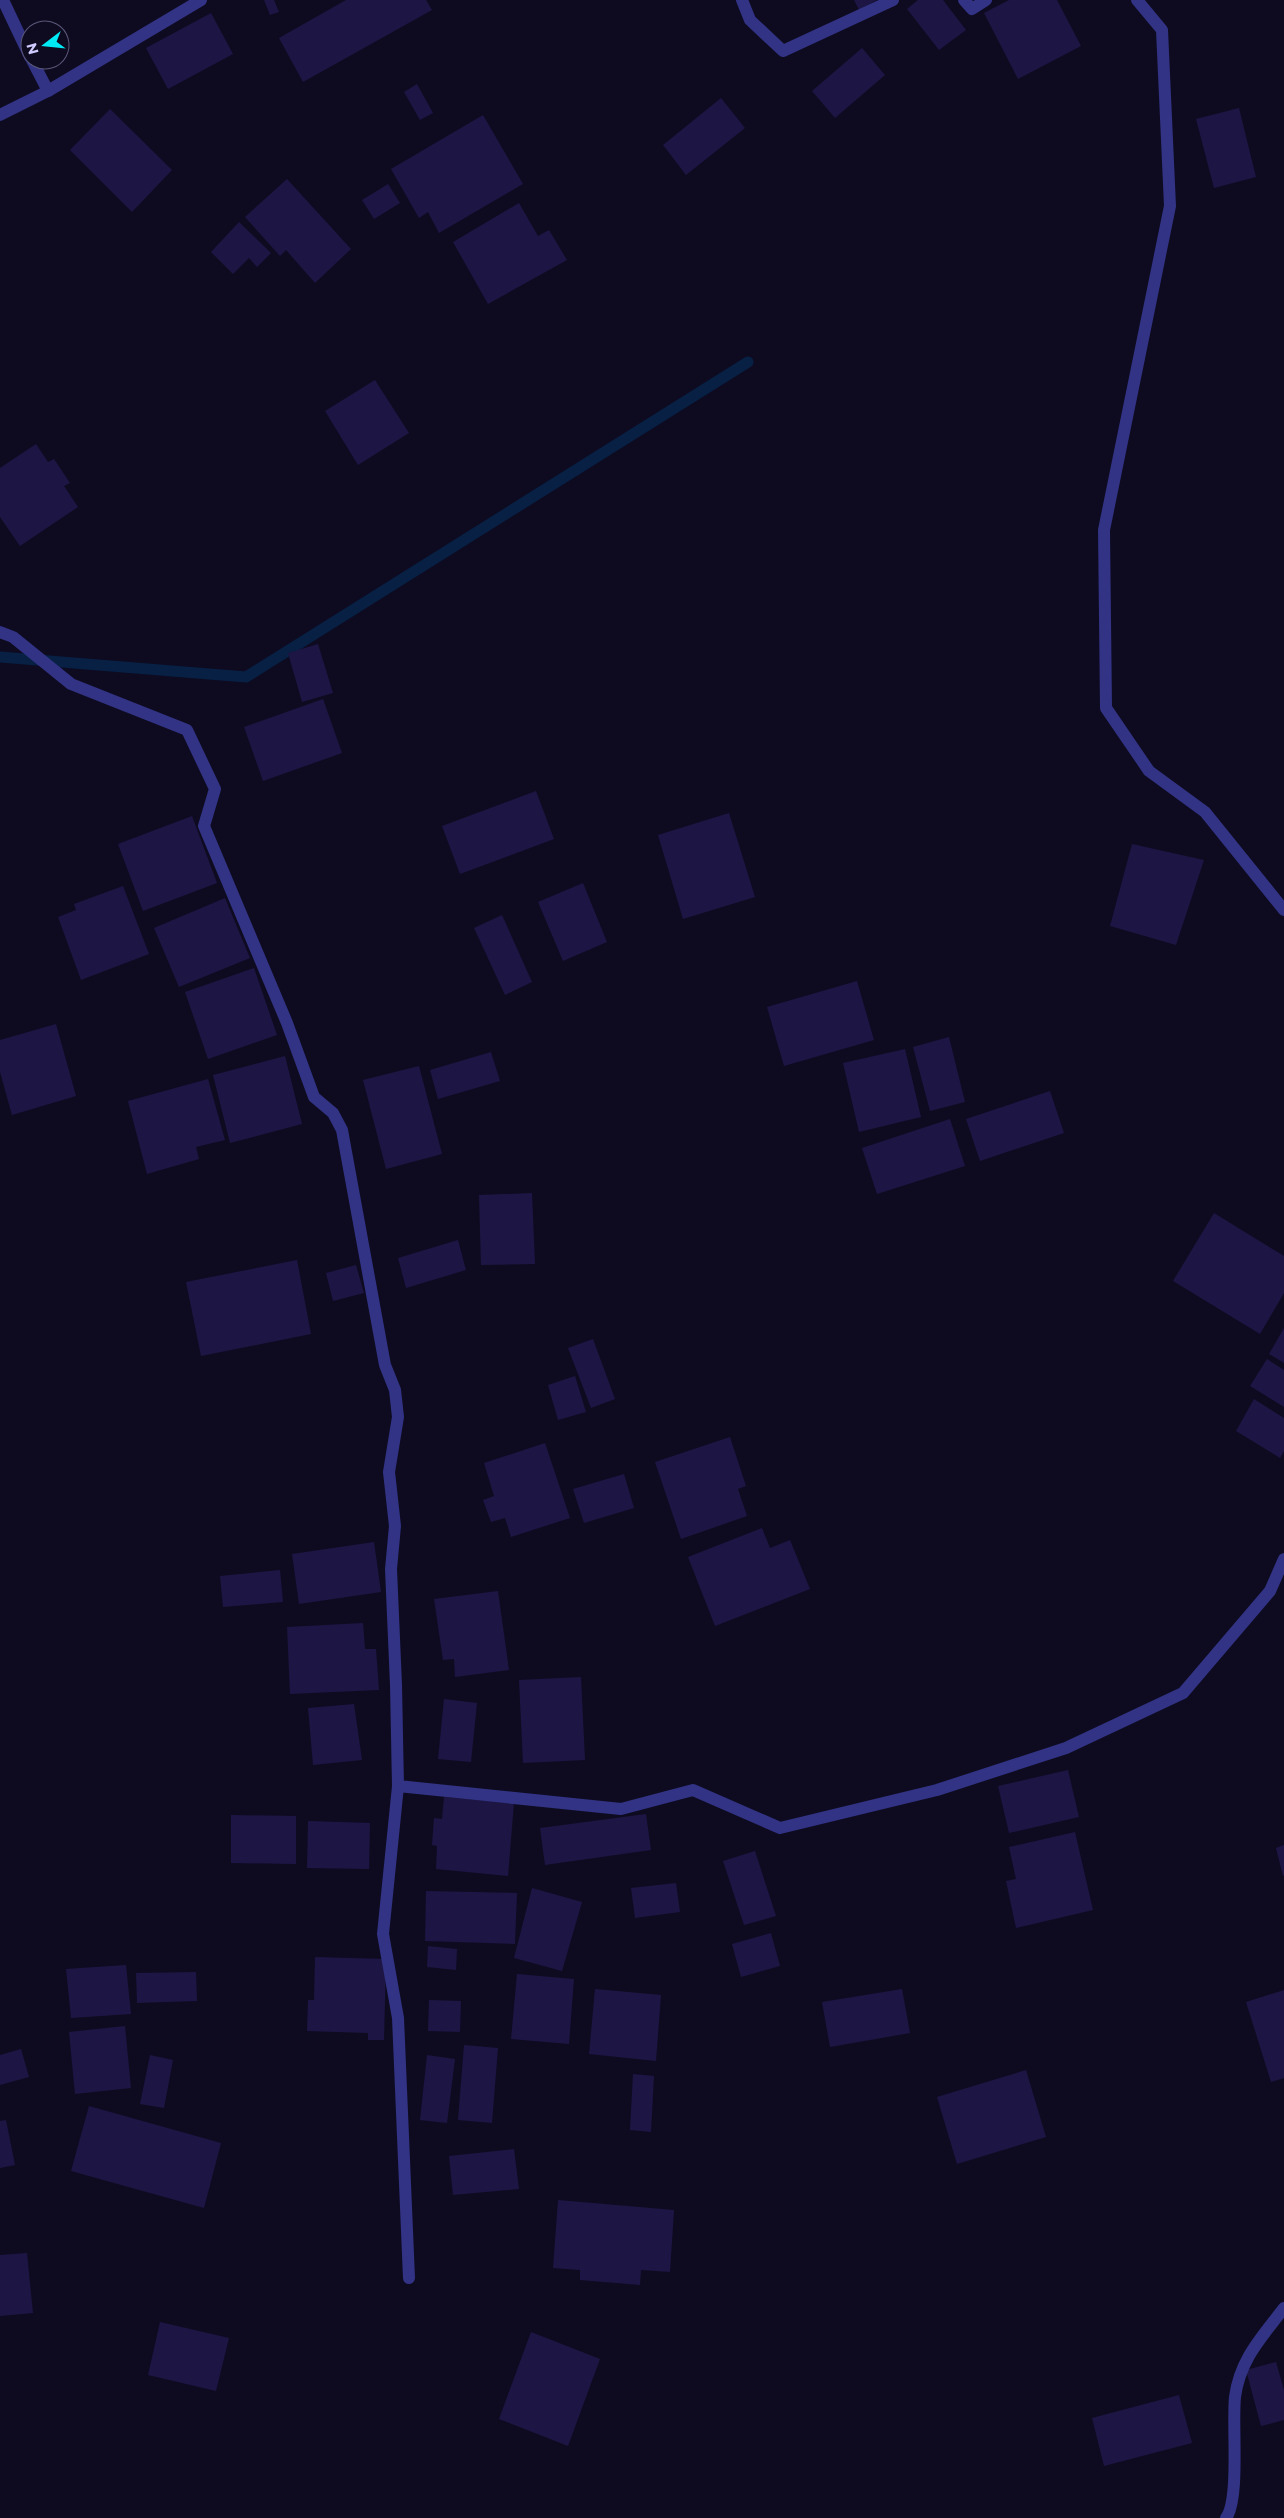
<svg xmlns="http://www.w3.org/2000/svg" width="1284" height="2518" viewBox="0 0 1284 2518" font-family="Montserrat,sans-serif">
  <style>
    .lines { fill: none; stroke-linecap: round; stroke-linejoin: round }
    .stream { stroke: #072044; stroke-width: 11 }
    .building { fill: #1d1644 }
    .minor { stroke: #323385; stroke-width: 12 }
    .tertiary { stroke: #323385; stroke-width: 12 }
  </style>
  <rect width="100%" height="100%" fill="#0e0b21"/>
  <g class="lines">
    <path class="stream" d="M0,657L246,677L748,362"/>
  </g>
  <path class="building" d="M264,0H274L279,12L270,15Z
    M346,0H426L432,10L303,82L279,38Z
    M854,0H877L859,10Z
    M918,0H943L966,30L939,50L907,9Z
    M1009,0H1057L1081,46L1018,79L984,13Z
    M211,13L233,54L168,89L146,48Z
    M862,48L885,75L835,118L812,91Z
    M417,84L433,113L420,120L404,92Z
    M721,98L745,128L686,175L663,145Z
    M1239,108L1256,177L1214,188L1196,119Z
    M110,109L172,170L132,212L70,150Z
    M483,115L523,184L439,233L428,212L419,218L391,169Z
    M287,179L351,249L315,283L286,250L280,256L245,217Z
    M388,184L400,203L374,219L362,200Z
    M519,203L538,236L549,230L567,260L488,304L453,242Z
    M239,222L271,253L257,267L249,258L233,274L211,252Z
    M375,380L409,433L358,465L325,411Z
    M36,444L48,462L54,459L70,483L64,486L78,507L20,546L0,517V468Z
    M318,644L333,693L302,702L288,653Z
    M323,699L342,753L263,781L244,727Z
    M536,791L554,839L460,874L442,826Z
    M729,813L755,897L683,919L658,835Z
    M192,816L217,883L143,911L118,844Z
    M1132,844L1204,860L1176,945L1110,926Z
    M583,883L607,942L563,961L538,902Z
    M123,886L149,954L81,980L58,917L76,910L74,904Z
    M225,898L250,958L179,987L154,928Z
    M502,915L532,982L505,995L474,928Z
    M254,968L277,1035L208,1059L185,992Z
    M857,981L874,1040L784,1066L767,1007Z
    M56,1024L76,1096L12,1115L0,1072V1040Z
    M949,1037L965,1102L930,1111L913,1047Z
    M905,1049L921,1117L859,1132L843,1063Z
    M491,1052L500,1081L438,1099L430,1070Z
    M285,1056L302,1124L230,1143L213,1075Z
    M419,1066L442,1154L386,1169L363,1080Z
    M208,1079L225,1140L196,1147L199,1159L147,1174L128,1101Z
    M1050,1091L1064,1133L980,1161L966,1119Z
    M950,1119L965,1166L877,1194L862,1148Z
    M532,1193L535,1264L481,1265L479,1195Z
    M1214,1213L1284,1256V1293L1260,1334L1173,1281Z
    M458,1240L466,1270L406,1288L398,1258Z
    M297,1260L311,1334L201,1356L186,1282Z
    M356,1265L364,1293L333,1301L326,1273Z
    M1284,1328V1363L1269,1354Z
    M593,1339L615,1399L591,1408L568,1348Z
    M1267,1359L1284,1370V1407L1250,1386Z
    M575,1376L586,1412L558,1420L548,1385Z
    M1254,1399L1284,1418V1451L1280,1458L1236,1431Z
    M730,1437L746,1486L738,1489L747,1516L681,1539L655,1462Z
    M545,1443L570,1518L511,1537L505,1518L491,1522L483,1500L494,1496L484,1463Z
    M624,1474L634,1508L584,1523L573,1489Z
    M762,1528L770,1548L790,1540L810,1589L715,1626L688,1557Z
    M374,1542L381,1592L299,1604L292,1554Z
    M280,1570L283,1602L223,1607L220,1576Z
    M498,1591L509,1670L455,1677L454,1659L443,1660L434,1599Z
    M363,1623L365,1649H376L379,1690L290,1694L287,1627Z
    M581,1677L585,1760L523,1763L519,1680Z
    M444,1699L477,1703L471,1762L438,1759Z
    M354,1704L362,1760L313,1765L308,1708Z
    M1068,1770L1079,1817L1009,1833L998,1786Z
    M444,1797L514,1803L508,1876L436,1869L437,1846L432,1845L434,1818L442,1819Z
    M646,1814L651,1850L545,1865L540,1828Z
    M231,1815L296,1816V1864L231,1863Z
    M308,1821L370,1823L369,1869L307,1868Z
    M1075,1832L1093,1910L1016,1928L1006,1881L1016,1879L1009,1847Z
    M1284,1845V1875L1283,1876L1276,1848Z
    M755,1851L776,1916L744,1925L723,1861Z
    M676,1883L680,1912L635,1918L631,1888Z
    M532,1888L582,1902L562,1971L514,1958Z
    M426,1891L517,1893L515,1944L425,1941Z
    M771,1933L780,1966L741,1977L732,1944Z
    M428,1946L457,1949L456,1970L427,1967Z
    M315,1957L386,1959L384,2040H368V2033L307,2031L308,2000H314Z
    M126,1965L131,2014L71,2018L66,1969Z
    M196,1972L197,2001L137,2003L136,1973Z
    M517,1974L574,1979L569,2044L511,2039Z
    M595,1989L661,1995L656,2061L589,2054Z
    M902,1989L910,2033L830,2047L822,2002Z
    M1284,1990V2078L1271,2082L1246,2002Z
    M429,2000L461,2001L460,2032L428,2031Z
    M125,2026L131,2088L75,2094L69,2032Z
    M464,2045L498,2048L492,2123L458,2120Z
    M21,2049L29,2077L0,2085V2055Z
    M150,2055L173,2060L164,2108L140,2104Z
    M427,2055L455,2059L447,2123L420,2120Z
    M1026,2070L1046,2137L957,2164L937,2097Z
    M633,2074L654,2076L651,2132L630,2130Z
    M89,2106L221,2143L204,2208L71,2171Z
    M6,2120L15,2165L0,2168V2121Z
    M514,2149L519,2189L453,2195L449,2156Z
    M558,2200L674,2210L670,2272L641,2270L640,2285L580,2280V2270L553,2268Z
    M27,2253L33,2313L0,2316V2255Z
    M160,2322L229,2338L216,2391L148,2375Z
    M531,2332L600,2359L568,2446L499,2419Z
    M1276,2362L1284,2390V2420L1261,2426L1246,2370Z
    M1179,2395L1192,2443L1104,2466L1092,2418Z"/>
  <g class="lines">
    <path class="minor" d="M3,0L30,57
      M742,0L750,20L783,51L893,0
      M964,0L972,9L986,0
      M1137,0L1162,30L1170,206L1104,530L1106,708L1149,771L1205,812L1284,910
      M32,60L48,91
      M0,632L13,637L71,684L187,730L215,789L204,826L287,1023L314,1097L333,1113L342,1130L385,1365L395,1390L398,1417L389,1472L395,1526L391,1569L396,1685L398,1786L383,1934L398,2018L409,2278
      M398,1786L621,1809L693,1790L780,1828L937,1790L1066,1748L1183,1693L1270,1591L1284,1559
      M1226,2518C1240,2500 1232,2424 1235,2397C1240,2359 1262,2337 1284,2308"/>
    <path class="tertiary" d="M0,115L48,91L201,0"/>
  </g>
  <g transform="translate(45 45) rotate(254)"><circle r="24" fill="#0e0b21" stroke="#5b587a"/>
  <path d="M0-4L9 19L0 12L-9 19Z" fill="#00eaf6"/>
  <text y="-8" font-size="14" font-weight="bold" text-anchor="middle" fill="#cfcbff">N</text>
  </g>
</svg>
